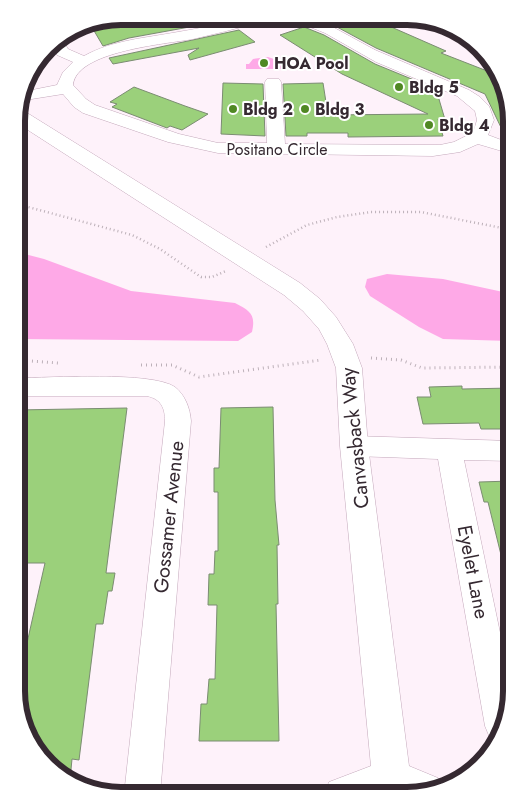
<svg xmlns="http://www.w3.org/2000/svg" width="528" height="812" viewBox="0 0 528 812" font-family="Jost,sans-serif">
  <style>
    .green { fill: #eeafdc }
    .water { fill: #fea9e7 }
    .building { fill: #9bd07b; stroke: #7b8c72 }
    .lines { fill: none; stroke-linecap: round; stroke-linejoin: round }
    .street-casing { stroke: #c4a8bb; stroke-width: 1 }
    .secondary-casing { stroke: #c4a8bb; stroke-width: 1 }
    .path-far2 { stroke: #bdb1b9; stroke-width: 2; stroke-dasharray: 0.5 2.5; stroke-linecap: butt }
    .path-far1 { stroke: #bdb1b9; stroke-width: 2.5; stroke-dasharray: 1 3; stroke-linecap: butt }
    .path { stroke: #bdb1b9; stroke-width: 3; stroke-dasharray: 1 4; stroke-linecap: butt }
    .street { fill: #fff; fill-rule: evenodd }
    .secondary { fill: #fff; fill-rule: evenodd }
    .poi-dot { fill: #508823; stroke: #fff; stroke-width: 2 }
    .labels { text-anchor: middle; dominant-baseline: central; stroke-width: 4; stroke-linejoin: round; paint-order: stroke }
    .far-poi-label { font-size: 16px; font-weight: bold; fill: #352931; stroke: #fff; text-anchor: start }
    .far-street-label { font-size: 16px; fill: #352931; stroke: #fff }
    .street-label { font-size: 20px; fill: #352931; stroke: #fff }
    .rim { fill: none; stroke: #352931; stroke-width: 6 }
  </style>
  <rect width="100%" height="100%" fill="#fef2fa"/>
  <path class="green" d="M409,18H427L471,38L480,49Z"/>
  <path class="water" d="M268,57L274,59L280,64H283V69H246V64H249L253,59Z
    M17,252L44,259L131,291L235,303C250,311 256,314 252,332L238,341L17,339Z
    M387,274L443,279L512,294V341L443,339L419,327L370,296L365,287L367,279Z"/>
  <path class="building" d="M373,19L446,51L441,53L500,76L504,80L512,121V142L507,140L485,94L376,48L324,20Z
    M228,20L129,38L103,46L93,29L135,21Z
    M304,27L324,35L375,64L436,89L446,123L438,119L443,136L348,137V133H307V136H286L283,84L323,83L328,115L428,114L342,74L280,35Z
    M239,30L255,42L190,60L188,55L199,48L113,64L109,58Z
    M223,83L263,84L265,136L221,134Z
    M134,87L185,106L208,114L182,130L170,126L167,128L112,107L117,104L110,102Z
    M462,386V389L512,388V423L501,424L503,429H481L479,423L423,424L417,397H431L429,387Z
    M273,407L275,500L279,545H277L278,604H276L279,741H199L201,704H207L209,679H215L217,605H208L209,574H214L215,551H218V492H214V468H219L221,408Z
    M127,408L106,573H115L112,591H108L103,624H96L79,760L72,759L70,780L57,774L24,732L16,692L45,563H16L17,410Z
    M512,481V566L504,567L488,502H484L479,482Z"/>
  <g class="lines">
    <defs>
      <path id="street" d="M318,19L375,50L469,90L480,97L489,106L494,120L488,135L512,144V154L478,144L460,152L433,156L218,153L168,142L83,113L74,107L63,94L19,101L22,92L57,85L63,72L73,62L57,55L50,44L61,37L68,49L84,56C113,40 146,38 178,32C205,28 230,20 258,20L256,23C235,29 214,34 193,39C166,44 76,51 73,85L86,99L95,105L179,134L218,143H267L265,82L267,79H279L281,82L285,144L440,145L454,142L466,136L474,130L477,120L475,111L457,96L376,62L325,33L300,23L298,20Z
        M17,378C50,378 151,371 175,387C185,395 190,408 191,421L160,795H124L165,421C165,408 161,399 147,396H17Z
        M354,436L512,441V461L464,460L512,690V699L497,741L490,738L485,726L438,459L354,456L345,453L341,446L345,439Z"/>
      <path id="secondary" d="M17,109L24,111L300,283L320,299L336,317L353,344L362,368L368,446L409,766L438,778L442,789L408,796L324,795L329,782L371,766L340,446L336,368L327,344L319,329L303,311L284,295L17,123Z"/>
    </defs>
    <use href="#street" class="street-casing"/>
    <use href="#secondary" class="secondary-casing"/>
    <path class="path-far2" d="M409,18L480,49"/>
    <path class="path-far1" d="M17,204L132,235L160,249L201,277H212L226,271
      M17,217L29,208
      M266,247L307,225L337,217L371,212H421L512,230"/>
    <path class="path" d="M371,358L401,360L422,368L512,367
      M17,360L58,363
      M141,365H172L199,377L321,360"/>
    <use href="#street" class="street"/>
    <use href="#secondary" class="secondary"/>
  </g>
  <g class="poi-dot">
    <circle cx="264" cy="63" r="5"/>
    <circle cx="399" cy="87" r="5"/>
    <circle cx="233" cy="109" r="5"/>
    <circle cx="305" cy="109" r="5"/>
    <circle cx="429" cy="125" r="5"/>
  </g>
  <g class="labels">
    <g class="far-poi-label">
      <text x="274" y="63">HOA Pool</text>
      <text x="409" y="87">Bldg 5</text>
      <text x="243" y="109">Bldg 2</text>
      <text x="315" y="109">Bldg 3</text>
      <text x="439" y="125">Bldg 4</text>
    </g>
    <g class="far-street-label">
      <text x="277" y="149">Positano Circle</text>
    </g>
    <g class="street-label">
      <text transform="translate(355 438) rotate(-96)">Canvasback Way</text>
      <text transform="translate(169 517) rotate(-84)">Gossamer Avenue</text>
      <text transform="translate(473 572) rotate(79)">Eyelet Lane</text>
    </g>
  </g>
  <path d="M0 0H528V812H0ZM121 25H407A96 96 0 0 1 503 121V691A96 96 0 0 1 407 787H121A96 96 0 0 1 25 691V121A96 96 0 0 1 121 25Z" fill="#fff" fill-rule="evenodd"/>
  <path class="rim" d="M121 25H407A96 96 0 0 1 503 121V691A96 96 0 0 1 407 787H121A96 96 0 0 1 25 691V121A96 96 0 0 1 121 25Z"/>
</svg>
